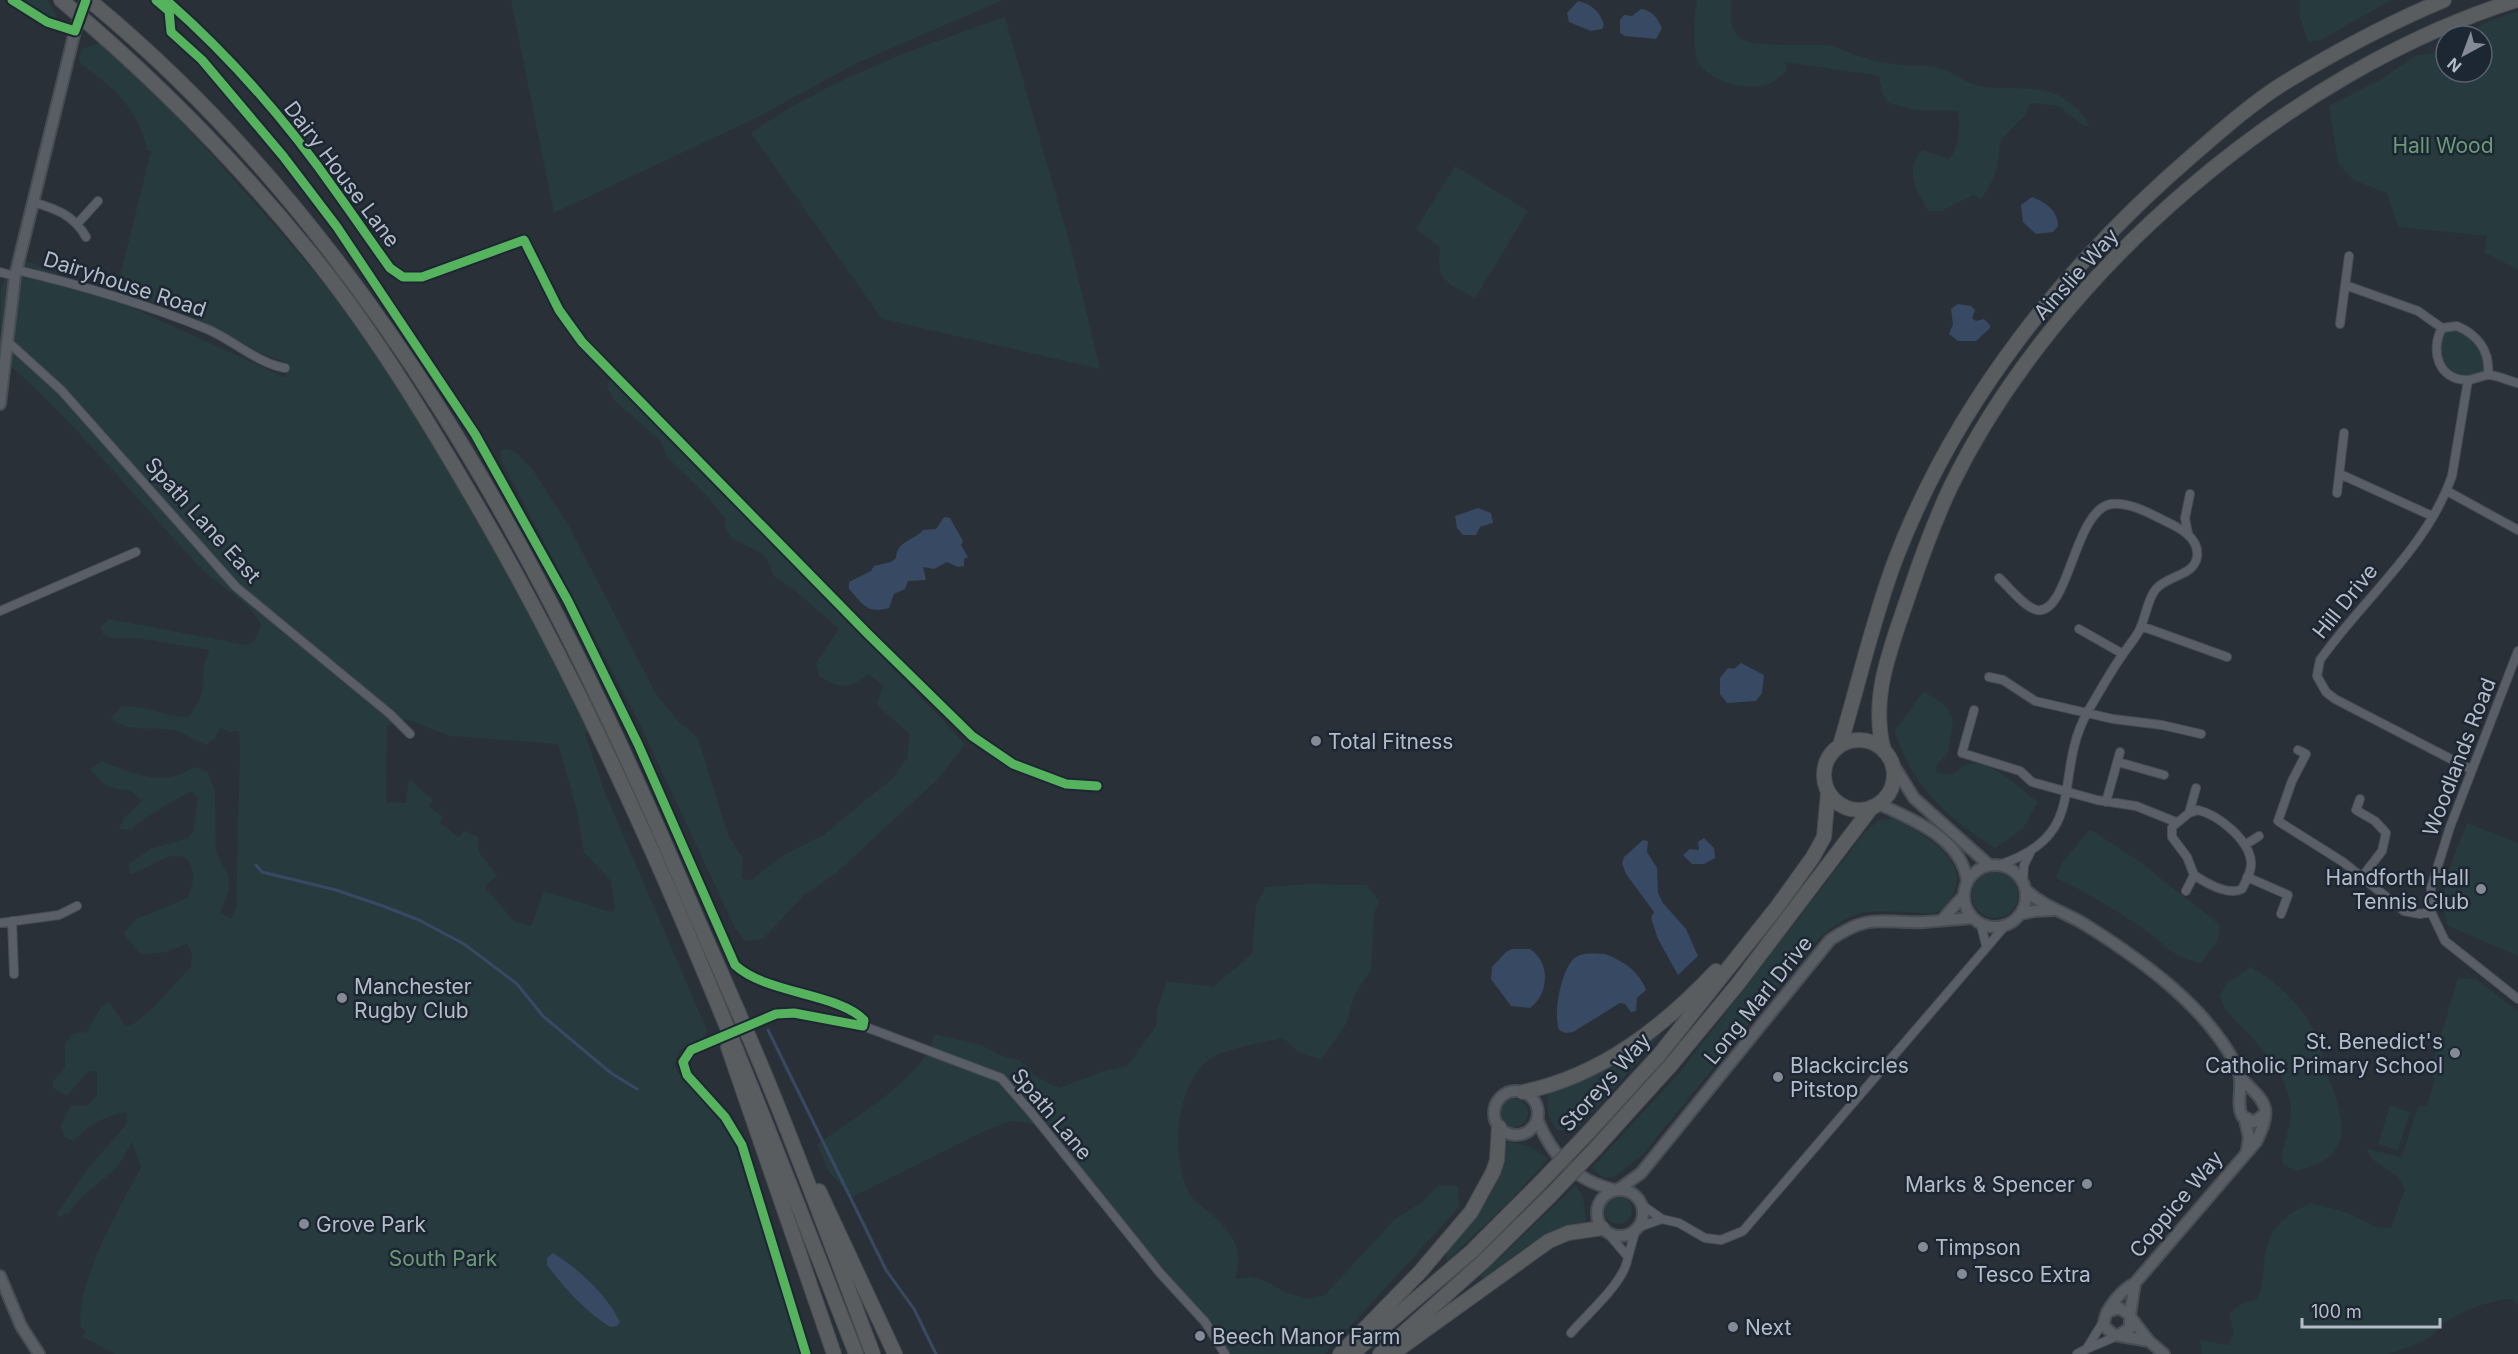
<svg xmlns="http://www.w3.org/2000/svg" width="2518" height="1354" viewBox="0 0 2518 1354" font-family="Inter,sans-serif">
  <style>
    .green { fill: #273a3e; fill-rule: evenodd }
    .water { fill: #384963 }
    .lines { fill: none; stroke-linecap: round; stroke-linejoin: round }
    .stream { stroke: #384963; stroke-width: 3 }
    .street-casing { stroke: #484c53; stroke-width: 10 }
    .secondary-casing { stroke: #484c53; stroke-width: 14 }
    .highway-casing { stroke: #474c53; stroke-width: 16 }
    .street { stroke: #5a5e66; stroke-width: 8 }
    .secondary { stroke: #595d64; stroke-width: 10 }
    .highway { stroke: #5a5d60; stroke-width: 14 }
    .street-bridge-casing { stroke: #484c53; stroke-width: 10; stroke-linecap: butt }
    .secondary-bridge-casing { stroke: #484c53; stroke-width: 14; stroke-linecap: butt }
    .highway-bridge-casing { stroke: #474c53; stroke-width: 16; stroke-linecap: butt }
    .street-bridge { stroke: #5a5e66; stroke-width: 8 }
    .secondary-bridge { stroke: #595d64; stroke-width: 10 }
    .highway-bridge { stroke: #5a5d60; stroke-width: 14 }
    .cycleway-casing { stroke: #1d2633; stroke-width: 13 }
    .cycleway { stroke: #56b35d; stroke-width: 9 }
    .poi-dot { fill: #848b96; stroke: #1d2633; stroke-width: 2 }
    .labels { text-anchor: middle; dominant-baseline: central; stroke-width: 5; stroke-linejoin: round; paint-order: stroke }
    .park-label { font-size: 21px; fill: #6b9a76; stroke: #1d2633 }
    .street-label { font-size: 21px; fill: #b4bcc9; stroke: #1d2633 }
    .poi-label { font-size: 21px; fill: #b4bcc9; stroke: #1d2633; text-anchor: start }
  </style>
  <rect width="100%" height="100%" fill="#2a3038"/>
  <path class="green" d="M20,0H47L59,21L55,23L37,14Z
    M511,0H1003L855,64L756,118L554,213Z
    M1697,0H1732C1729,13 1730,34 1745,41C1755,46 1812,45 1827,45C1838,46 1850,54 1861,57C1874,61 1889,64 1902,65C1913,67 1927,64 1939,68C1953,72 1965,83 1981,86C2006,91 2033,84 2058,95C2068,100 2087,115 2089,127L2081,124L2059,106L2031,103L2024,116L2000,141C1999,165 1996,179 1981,199L1973,195L1941,211H1929C1916,192 1904,169 1922,150L1948,159C1959,151 1961,124 1958,111L1916,110L1888,103L1882,93L1879,76L1785,62L1787,70C1782,75 1776,81 1769,84C1748,92 1701,81 1696,56C1693,39 1694,17 1697,0Z
    M2300,0H2391L2319,41H2308L2300,18Z
    M2518,11V270L2484,252L2487,236L2398,227L2387,193L2353,180L2338,163L2329,106L2383,78L2415,56L2446,51V72H2482V36H2466L2484,23Z
    M1005,17L1070,244L1100,369L882,319L751,133C828,79 916,48 1005,17Z
    M103,43C165,101 218,161 274,225C302,258 333,290 358,326C448,453 519,592 590,731L585,734L603,788L707,1030L703,1038L680,1050L674,1064L678,1072L724,1122L734,1141L801,1354H115L83,1337L85,1330L81,1329C73,1288 120,1205 141,1168L132,1142L117,1168L80,1198L69,1213L58,1217L57,1213L90,1166L126,1125L127,1112C107,1115 87,1125 74,1141L64,1137L61,1125L71,1105L87,1106L97,1095V1071H89L67,1096L53,1088V1081L65,1068V1043L74,1033L87,1032L101,1007L109,1002L126,1027C145,1022 174,983 191,967L192,953L186,943C171,953 157,955 139,953L123,933L136,919L187,898C194,884 197,869 185,857L169,856L131,875L128,865L152,848L187,839L193,832L198,799L192,791C178,797 141,820 131,830L119,829L124,818L142,801L130,790C110,790 102,785 90,769L102,761C131,773 165,788 193,767L207,771L215,791L216,852L228,875L229,891L220,913L231,919L236,908L240,750L239,731L229,732L220,728L215,738L206,745C195,741 182,731 171,730C154,727 124,732 111,718L121,707C145,704 164,717 188,717C213,691 196,673 210,650L137,638H110L103,634L100,627L109,619L247,645L254,641L261,625C249,600 221,588 202,569C134,498 75,420 0,357L1,288L13,261L33,263L287,378L285,362L263,354L192,316L117,289L151,151L147,150C144,127 126,100 108,85C98,76 87,70 78,60L83,48ZM406,719L450,736L558,744L577,810L584,852L611,881L615,909L611,912L544,891L531,926L515,922L485,887L497,875L479,852L478,837L464,831L458,837L440,822L443,817L429,806L433,800L409,779L406,803L386,802L387,726Z
    M1455,166L1528,211L1475,298C1447,282 1436,283 1440,247L1416,229Z
    M2457,326L2485,349L2488,374L2461,379L2438,362L2442,328Z
    M610,380L860,633L965,744L939,778L835,874L804,895L763,939L745,941L734,926L638,720L501,460V451L507,449L517,453L533,470L569,526L656,694L677,720L698,738L728,835L743,858L742,878L750,881L784,855L822,836L893,778L907,758L910,734L877,705L883,685L868,674C847,690 840,689 819,676L816,663L839,629L792,588L773,576C767,536 723,554 725,518L708,497L667,457L661,441L615,401L607,388Z
    M1924,691L1947,707L1953,721L1948,753L1935,767L1937,773L1953,775C1957,771 1962,766 1968,764C1992,759 2020,789 2038,802L2023,829L1995,848C1950,820 1909,784 1895,730Z
    M1892,818C1919,832 1972,857 1953,895C1949,903 1944,911 1934,913C1926,915 1915,912 1906,912C1861,910 1855,909 1819,938L1643,1154L1616,1176L1604,1178L1592,1168L1680,1072L1865,832L1879,820Z
    M2467,823L2518,843V956L2448,926C2435,888 2454,859 2467,823Z
    M2090,829L2140,862L2220,925L2218,940L2201,963C2169,956 2166,944 2141,927C2113,909 2087,892 2056,878L2061,864Z
    M1972 895a23 23 0 1 1 46 0a23 23 0 1 1-46 0Z
    M1309,884L1367,885L1379,901L1374,914L1371,970L1355,994L1346,1024L1321,1060L1299,1052L1283,1038C1267,1041 1221,1050 1208,1060C1175,1087 1169,1162 1192,1197C1196,1203 1204,1208 1209,1212C1233,1233 1244,1247 1235,1279L1250,1277L1266,1281L1283,1291L1306,1299L1325,1295L1394,1220L1422,1202L1438,1185L1458,1186L1459,1207L1325,1354H1226L1041,1125L1011,1121L984,1131L852,1197L829,1172L817,1144C847,1124 932,1071 934,1034L982,1045L999,1055L1019,1060L1036,1077L1059,1088L1104,1071L1127,1066L1156,1026L1158,1006L1167,981L1213,987L1252,954L1256,905L1266,887Z
    M2251,967C2279,983 2310,1013 2320,1045C2323,1055 2324,1066 2328,1076C2345,1122 2357,1157 2295,1171L2282,1163C2281,1145 2291,1130 2291,1112C2291,1072 2249,1036 2224,1008L2220,996L2227,983Z
    M2458,978L2476,979L2518,1011V1305L2512,1299C2491,1300 2462,1310 2445,1323C2440,1326 2436,1333 2431,1336C2418,1346 2402,1349 2388,1354H2202L2200,1340L2228,1345L2234,1332L2229,1314L2241,1304L2257,1299C2263,1286 2263,1276 2264,1262C2268,1228 2281,1218 2310,1203L2348,1213L2376,1227L2391,1228L2405,1189L2397,1176L2373,1160L2366,1149L2402,1157L2416,1112L2420,1105L2427,1107L2435,1078L2429,1075Z
    M1662,1033L1609,1095L1574,1131L1557,1130C1548,1117 1545,1108 1549,1092C1591,1082 1627,1059 1662,1033Z
    M1500 1113a14 14 0 1 1 28 0a14 14 0 1 1-28 0Z
    M2390,1105L2410,1112L2398,1150L2378,1144Z
    M1505,1142C1523,1143 1534,1147 1548,1159L1509,1202L1447,1261L1446,1252C1479,1214 1499,1194 1505,1142Z
    M1576,1185L1583,1197L1586,1222C1544,1229 1519,1252 1486,1278L1479,1277Z
    M1604 1210a14 14 0 1 1 28 0a14 14 0 1 1-28 0Z"/>
  <path class="water" d="M1578,1C1591,4 1600,11 1604,25L1602,29L1591,31L1569,22L1567,13Z
    M1641,9C1652,10 1658,19 1662,28L1656,39L1625,36L1620,33V20L1624,15L1632,16Z
    M2032,197C2045,202 2058,210 2058,226L2053,232L2036,234L2023,222L2021,205Z
    M1958,304L1971,306L1975,310L1972,318L1976,321L1984,319L1990,325V328L1976,341H1958L1949,334L1953,324L1951,309Z
    M1478,508L1491,513L1493,523L1480,527L1476,535H1463L1457,528L1455,516Z
    M944,517L950,518L963,541L961,545L968,557L964,559V566L958,567L947,562L934,569L923,567L926,580L908,581L905,589L894,594L889,608C866,614 864,605 849,589V582L871,571L874,566L891,562L896,558C897,540 914,541 923,530L936,529Z
    M1741,663L1764,675L1762,693L1756,701L1727,703L1720,694V678L1728,668L1734,669Z
    M1704,838L1714,848L1715,858L1704,864H1692L1683,855L1690,849L1699,850L1698,842Z
    M1643,840L1648,841L1647,852L1657,868L1658,893L1663,903L1686,929L1698,956L1678,975L1658,939L1651,918L1654,912L1626,874L1622,863L1624,857Z
    M1512,949H1530C1550,962 1550,993 1530,1008L1511,1006L1491,979L1492,967L1506,952Z
    M1605,954C1622,960 1640,972 1646,990L1637,998L1636,1011L1631,1012L1625,1004L1620,1003L1573,1032L1565,1033L1559,1030C1553,1014 1561,967 1576,957C1584,952 1596,954 1605,954Z
    M553,1253C578,1268 607,1295 620,1322L617,1326L610,1327C584,1310 565,1289 547,1265V1258Z"/>
  <g class="lines">
    <path class="stream" d="M256,865L262,872L336,890L383,906L419,920L464,944L517,984L543,1016L611,1073L637,1089
      M768,1030L886,1270L914,1309L936,1354"/>
    <defs>
      <path id="street" d="M166,0C230,56 288,123 337,193C355,218 372,243 390,268L403,277H422L524,240L559,310L582,342L868,634L972,736L1013,764L1066,784L1097,786
        M33,202C56,209 74,215 86,237
        M78,223L98,201
        M17,270C81,285 145,304 207,329C233,340 257,363 285,368
        M0,272L15,276
        M2345,285L2418,311L2442,328
        M2340,324L2349,256
        M8,342L61,390L236,587L390,714L410,734
        M2488,374C2490,351 2478,335 2457,326L2442,328C2430,350 2438,380 2467,380C2475,380 2484,374 2490,375C2499,376 2509,381 2518,383
        M2468,380L2452,476C2427,548 2363,599 2320,660L2317,676L2326,692L2335,699L2472,770
        M2340,474L2432,516
        M2447,491L2518,530
        M2337,493L2344,433
        M2188,534L2185,518L2190,494
        M0,611L136,552
        M2141,626L2227,657
        M2079,629L2123,654
        M2518,651L2450,827L2431,888V912L2445,941L2518,999
        M1989,677L2003,680L2035,701L2113,719L2162,725L2201,734
        M1974,710L1962,753L2020,771L2032,782L2097,800L2136,806L2176,822
        M2298,750L2306,754L2292,781L2278,821L2343,862L2404,911L2420,914L2431,912
        M2118,762L2164,775
        M2360,799L2356,810L2375,821L2386,833L2382,851L2362,877
        M2106,802L2120,752
        M2198,810C2218,815 2249,839 2251,862C2252,871 2246,881 2242,889C2228,896 2206,883 2194,875L2187,857L2172,837V827L2189,813Z
        M2189,813L2196,788
        M2245,845L2259,836
        M1999,865C2092,834 2051,777 2088,711C2099,693 2109,674 2121,657C2127,648 2134,640 2139,631C2146,618 2147,599 2156,589C2168,575 2194,576 2197,557C2200,537 2178,527 2163,520C2147,512 2129,502 2111,504C2074,510 2069,615 2037,610C2024,607 2009,587 1999,578
        M2247,877L2288,895L2281,914
        M2023,881L2024,865L2030,853
        M2186,891L2194,875
        M12,921L14,974
        M0,923L59,915L77,906
        M1981,925L1986,945
        M776,1014L794,1013L863,1026L1001,1078L1030,1111L1160,1273L1205,1322L1225,1354
        M695,1048L685,1056L684,1069L725,1117L742,1145L806,1354
        M1642,1205L1662,1219L1679,1223L1705,1238L1721,1240L1743,1231L2005,926
        M1639,1227L1662,1219
        M1607,1232L1628,1257L1635,1232
        M1571,1333C1588,1313 1625,1282 1628,1257
        M2087,1348L2103,1322
        M2077,1354C2090,1346 2104,1343 2118,1335"/>
      <path id="secondary" d="M0,404L15,276L75,31
        M1891,761L1914,798L1989,865
        M1879,804C1914,820 1962,839 1967,881
        M1964 896a31 31 0 1 1 62 0a31 31 0 1 1-62 0Z
        M2026,890C2045,908 2068,913 2089,927C2144,962 2207,1007 2237,1067C2245,1084 2235,1101 2242,1116L2254,1122L2265,1114
        M2021,914L2035,911L2054,910
        M1942,920L1964,895
        M1494 1113a22 22 0 1 1 44 0a22 22 0 1 1-44 0Z
        M1537,1119C1552,1156 1575,1181 1616,1190
        M2245,1120L2249,1138L2247,1150
        M1619,1189L1641,1173L1830,940C1871,912 1881,924 1925,922C1941,921 1957,919 1972,918
        M1597 1213a23 23 0 1 1 46 0a23 23 0 1 1-46 0Z
        M0,1276L21,1326L39,1354
        M2135,1283C2122,1289 2103,1311 2104,1326L2114,1335L2149,1341
        M2107,1312L2119,1308L2130,1315V1328L2119,1335
        M2130,1315L2135,1283L2256,1142C2274,1106 2265,1103 2241,1078
        M2132,1319L2149,1341L2164,1354"/>
      <path id="highway" d="M61,0C152,76 233,158 308,250C370,326 422,411 471,495C631,766 742,1062 856,1354
        M89,0C371,232 547,566 688,897C715,960 744,1023 770,1087C806,1175 839,1265 873,1354
        M1824 775a35 35 0 1 1 70 0a35 35 0 1 1-70 0Z
        M1840,745C1859,683 1873,618 1896,558C1957,400 2066,264 2194,154C2222,130 2252,103 2284,83C2335,52 2389,23 2444,0
        M1884,751C1869,697 1892,645 1909,594C1921,558 1935,520 1951,486C2055,272 2290,71 2517,0
        M728,1047L834,1354
        M1523,1092C1601,1076 1663,1027 1716,971
        M1585,1136L1659,1055L1777,907L1813,857L1824,837L1828,793
        M1596,1148L1671,1065L1737,985L1872,807
        M819,1191L895,1354
        M1340,1354L1420,1272L1471,1212L1493,1172L1497,1160L1499,1127
        M1352,1354L1472,1251L1539,1184
        M1380,1354L1484,1261L1550,1196
        M1392,1354L1549,1241L1568,1233L1602,1228"/>
    </defs>
    <use href="#street" class="street-casing"/>
    <use href="#secondary" class="secondary-casing"/>
    <use href="#highway" class="highway-casing"/>
    <use href="#street" class="street"/>
    <use href="#secondary" class="secondary"/>
    <use href="#highway" class="highway"/>
    <defs>
      <path id="street-bridge" d="M695,1048L776,1014"/>
      <path id="secondary-bridge" d="M75,31L86,0"/>
      <path id="highway-bridge" d="M1539,1184L1585,1136
        M1550,1196L1596,1148"/>
    </defs>
    <use href="#street-bridge" class="street-bridge-casing"/>
    <use href="#secondary-bridge" class="secondary-bridge-casing"/>
    <use href="#highway-bridge" class="highway-bridge-casing"/>
    <use href="#street-bridge" class="street-bridge"/>
    <use href="#secondary-bridge" class="secondary-bridge"/>
    <use href="#highway-bridge" class="highway-bridge"/>
    <defs>
      <path id="cycleway" d="M12,0L47,22L75,31L86,0
        M156,0L169,11L171,32L202,60L283,156L337,227L475,434L568,601L638,744L735,965C766,994 838,993 864,1020L863,1026L794,1013L776,1014L691,1050L683,1062L687,1075L725,1117L742,1145L806,1354
        M166,0C230,56 288,123 337,193C355,218 372,243 390,268L403,277H422L524,240L559,310L582,342L868,634L972,736L1013,764L1066,784L1097,786"/>
    </defs>
    <use href="#cycleway" class="cycleway-casing"/>
    <use href="#cycleway" class="cycleway"/>
  </g>
  <g class="poi-dot">
    <circle cx="1316" cy="741" r="6"/>
    <circle cx="2481" cy="889" r="6"/>
    <circle cx="342" cy="998" r="6"/>
    <circle cx="2455" cy="1053" r="6"/>
    <circle cx="1778" cy="1077" r="6"/>
    <circle cx="2087" cy="1184" r="6"/>
    <circle cx="304" cy="1224" r="6"/>
    <circle cx="1923" cy="1247" r="6"/>
    <circle cx="1962" cy="1274" r="6"/>
    <circle cx="1733" cy="1327" r="6"/>
    <circle cx="1200" cy="1336" r="6"/>
  </g>
  <g class="labels">
    <g class="park-label">
      <text x="2443" y="145">Hall Wood</text>
      <text x="443" y="1258">South Park</text>
    </g>
    <g class="street-label">
      <text transform="translate(342 174) rotate(53)">Dairy House Lane</text>
      <text transform="translate(2076 274) rotate(-48)">Ainslie Way</text>
      <text transform="translate(125 284) rotate(18)">Dairyhouse Road</text>
      <text transform="translate(203 520) rotate(48)">Spath Lane East</text>
      <text transform="translate(2345 601) rotate(-51)">Hill Drive</text>
      <text transform="translate(2459 757) rotate(-69)">Woodlands Road</text>
      <text transform="translate(1758 1000) rotate(-51)">Long Marl Drive</text>
      <text transform="translate(1605 1082) rotate(-48)">Storeys Way</text>
      <text transform="translate(1052 1114) rotate(50)">Spath Lane</text>
      <text transform="translate(2176 1204) rotate(-50)">Coppice Way</text>
    </g>
    <g class="poi-label">
      <text x="1328" y="741">Total Fitness</text>
      <text x="2469" y="877" text-anchor="end">Handforth Hall<tspan x="2469" dy="24">Tennis Club</tspan></text>
      <text x="354" y="986">Manchester<tspan x="354" dy="24">Rugby Club</tspan></text>
      <text x="2443" y="1041" text-anchor="end">St. Benedict's<tspan x="2443" dy="24">Catholic Primary School</tspan></text>
      <text x="1790" y="1065">Blackcircles<tspan x="1790" dy="24">Pitstop</tspan></text>
      <text x="2075" y="1184" text-anchor="end">Marks &amp; Spencer</text>
      <text x="316" y="1224">Grove Park</text>
      <text x="1935" y="1247">Timpson</text>
      <text x="1974" y="1274">Tesco Extra</text>
      <text x="1745" y="1327">Next</text>
      <text x="1212" y="1336">Beech Manor Farm</text>
    </g>
  </g>
  <g transform="translate(2464 54) rotate(221)"><circle r="28" fill="#1d2633" stroke="#59626f" stroke-width="1.5"/>
  <path d="M0-4.5L10 22L0 15L-10 22Z" fill="#848b96"/>
  <text y="-9" font-size="16" font-weight="bold" text-anchor="middle" fill="#b4bcc9">N</text>
  </g>
  <path d="M2302 1318v9h138v-9" fill="none" stroke="#b4bcc9" stroke-width="3"/>
  <text x="2311" y="1318" font-size="18" fill="#b4bcc9" stroke="#1d2633" stroke-width="4.5" paint-order="stroke">100 m</text>
</svg>
